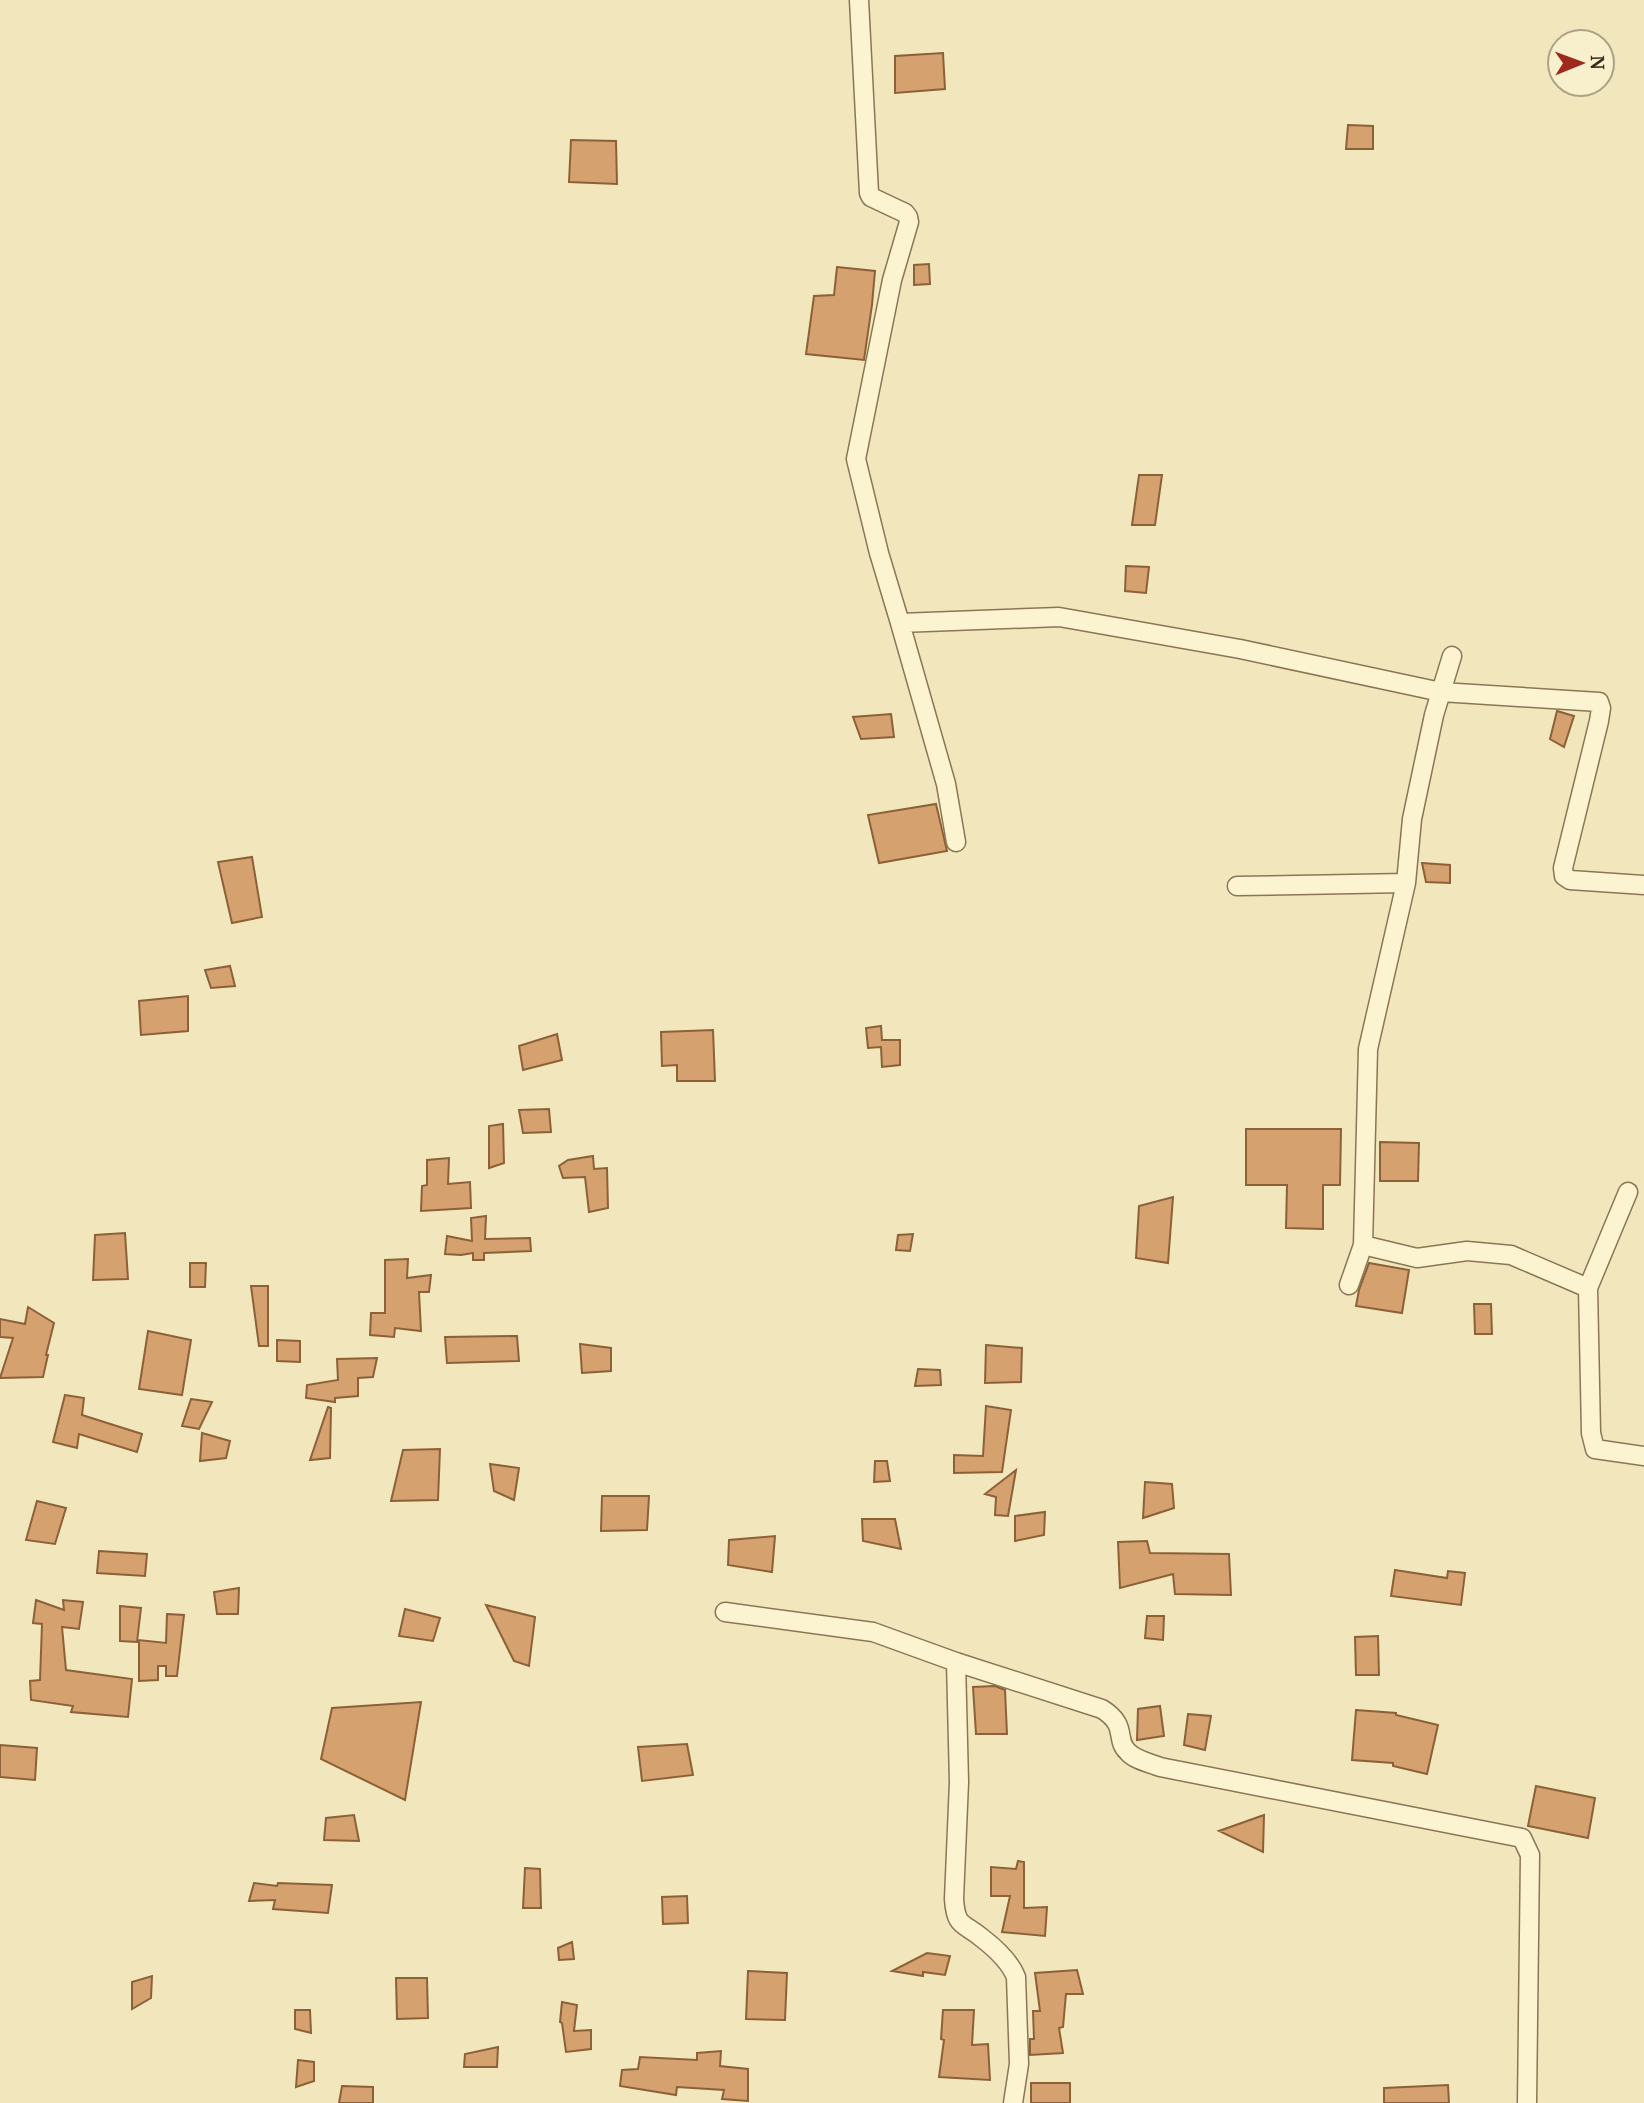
<svg xmlns="http://www.w3.org/2000/svg" width="1644" height="2103" viewBox="0 0 1644 2103" font-family="'PT Serif',serif">
  <style>
    .building { fill: #d4a16f; stroke: #8c6138; stroke-width: 2 }
    .lines { fill: none; stroke-linecap: round; stroke-linejoin: round }
    .street-casing { stroke: #8b7654; stroke-width: 21 }
    .street { stroke: #fcf3d0; stroke-width: 18 }
  </style>
  <rect width="100%" height="100%" fill="#f2e6bd"/>
  <path class="building" d="M943,53L945,89L895,93V56Z
    M1348,125L1373,126V149H1346Z
    M571,140L616,141L617,184L569,182Z
    M929,264L930,284L914,285V265Z
    M837,267L875,271L872,305L864,360L806,354L814,296L834,295Z
    M1139,475H1162L1155,525H1132Z
    M1126,566L1149,567L1146,593L1125,591Z
    M1557,711L1574,716L1564,747L1550,739Z
    M891,714L894,737L861,739L853,717Z
    M936,804L947,851L879,863L868,815Z
    M252,857L262,917L232,923L218,862Z
    M1422,863L1450,865V883L1426,882Z
    M230,966L235,986L211,988L205,970Z
    M188,996V1031L141,1035L139,1001Z
    M881,1026L882,1040H900V1065L882,1067L881,1047L868,1048L866,1028Z
    M713,1030L715,1081H677V1065L662,1066L661,1032Z
    M557,1034L562,1060L523,1070L519,1046Z
    M549,1109L551,1132L523,1133L519,1110Z
    M503,1124L504,1163L489,1168V1126Z
    M1246,1129H1341L1340,1185H1323V1229L1286,1228L1287,1185H1246Z
    M1380,1142L1419,1143L1418,1181H1380Z
    M593,1156L594,1169L607,1168L608,1208L589,1212L585,1177L563,1178L559,1166L568,1160Z
    M449,1158L448,1184L470,1182L471,1208L421,1211L422,1186L427,1185V1160Z
    M1173,1197L1168,1263L1136,1258L1139,1206Z
    M486,1216L485,1239L530,1238L531,1251L484,1253V1260H473V1253L461,1255L445,1254L447,1236L472,1241L471,1218Z
    M125,1233L128,1279L93,1280L95,1235Z
    M913,1234L910,1251L896,1250L898,1235Z
    M408,1259L407,1278L431,1275L429,1292H419L421,1331L395,1328L394,1337L370,1335L371,1313H385V1260Z
    M190,1263H206L205,1287H190Z
    M1369,1263L1409,1270L1402,1313L1356,1306L1359,1290Z
    M251,1286H268V1346H259Z
    M1474,1304H1491L1492,1334H1475Z
    M28,1307L54,1323L46,1355H48L43,1377L0,1378L13,1338L0,1337V1319L25,1324Z
    M148,1331L191,1340L182,1395L139,1389Z
    M517,1336L519,1361L447,1363L445,1337Z
    M277,1340L300,1341V1362L277,1361Z
    M580,1344L611,1348V1371L582,1373Z
    M986,1345L1022,1348L1021,1382L985,1383Z
    M377,1358L373,1377L358,1378V1396L335,1398V1402L306,1398L307,1385L338,1380L337,1359Z
    M918,1369L940,1370L941,1385L915,1386Z
    M65,1395L84,1398L82,1415L142,1434L137,1452L79,1434L77,1448L53,1442Z
    M191,1399L212,1402L199,1429L182,1426Z
    M986,1406L1011,1410L1002,1472L954,1473V1455L983,1456Z
    M328,1407L331,1408L330,1458L310,1460Z
    M202,1433L230,1441L226,1458L200,1461Z
    M440,1449L438,1500L391,1501L403,1450Z
    M875,1461H887L890,1481L874,1482Z
    M490,1464L519,1468L514,1500L494,1491Z
    M1016,1470L1008,1516L995,1515L996,1497L985,1494Z
    M1145,1482L1172,1484L1174,1508L1143,1518Z
    M602,1496H649L647,1530L601,1531Z
    M37,1501L66,1508L55,1544L26,1540Z
    M1045,1512L1044,1535L1015,1541V1516Z
    M862,1519H895L901,1549L863,1541Z
    M775,1536L772,1572L728,1565L729,1540Z
    M1147,1541L1150,1553L1229,1554L1231,1595L1175,1594L1173,1574L1120,1588L1118,1542Z
    M99,1551L147,1554L145,1576L97,1573Z
    M1395,1570L1447,1578L1448,1571L1465,1573L1461,1605L1391,1596Z
    M239,1588L238,1614H217L214,1592Z
    M36,1600L64,1610L63,1600L83,1602L79,1629L62,1627L66,1670L132,1679L128,1717L71,1712L73,1706L31,1700L30,1681L40,1680L42,1624L33,1623Z
    M486,1605L535,1617L529,1666L514,1661Z
    M120,1606L141,1608L137,1642L120,1641Z
    M405,1609L440,1618L433,1641L399,1636Z
    M167,1614L184,1615L177,1676H166V1666H158V1680L139,1681V1640L166,1643Z
    M1147,1616H1164L1163,1640L1145,1638Z
    M1378,1636L1379,1675H1356L1355,1637Z
    M995,1686L1005,1690L1007,1734H976L973,1687Z
    M421,1702L405,1800L321,1759L332,1708Z
    M1160,1706L1164,1736L1137,1740L1138,1709Z
    M1356,1710L1396,1713V1715L1438,1725L1427,1774L1393,1766V1763L1352,1760Z
    M1188,1714L1211,1716L1205,1750L1184,1745Z
    M687,1744L693,1775L642,1781L638,1747Z
    M0,1745L37,1748L35,1780L0,1777Z
    M1536,1786L1595,1798L1588,1838L1528,1826Z
    M354,1815L359,1841L324,1840L326,1818Z
    M1264,1815L1263,1852L1219,1831Z
    M1018,1861L1024,1862V1908L1047,1907L1045,1936L1002,1932L1010,1896H991V1867L1016,1869Z
    M525,1868L540,1869L541,1908H523Z
    M254,1883L277,1886L278,1883L332,1885L328,1913L273,1909L275,1900L249,1901Z
    M687,1896L688,1923L663,1924L662,1897Z
    M572,1942L574,1959L559,1960L558,1948Z
    M927,1953L950,1956L945,1975L923,1972V1976L892,1971Z
    M1077,1970L1083,1994H1066L1063,2027L1059,2028L1063,2053L1030,2055V2039H1034L1033,2011H1040L1035,1973Z
    M748,1971L787,1973L785,2020L746,2019Z
    M152,1976L151,1998L132,2009V1982Z
    M396,1978H427L428,2018L397,2019Z
    M562,2002L577,2005L574,2031L591,2030V2049L566,2052L562,2023L560,2022Z
    M295,2010H310L311,2033L295,2029Z
    M943,2010H974L972,2045L988,2044L990,2080L939,2077L944,2040L941,2039Z
    M498,2047L497,2067H464L465,2054Z
    M721,2051L720,2066L748,2069V2101L722,2099L724,2090L677,2087L676,2095L620,2086L622,2070L638,2069L640,2057L697,2060V2053Z
    M298,2060L314,2062V2081L296,2087Z
    M1031,2083H1070V2103H1031Z
    M1448,2085L1449,2103H1384V2088Z
    M342,2086L373,2087V2103H339Z"/>
  <g class="lines">
    <defs>
      <path id="street" d="M859,0L869,193L871,197L905,213L908,217L909,222L892,280L856,459L879,553L900,623
        M956,842L946,784L900,623L1059,617L1240,649L1441,692L1599,702L1601,708L1599,721L1563,868L1564,876L1570,880L1644,885
        M1237,886L1406,883
        M1628,1192L1588,1288L1591,1433L1595,1449L1644,1456
        M1363,1245L1368,1049L1406,883L1412,819L1434,715L1452,656
        M1349,1285L1363,1245L1417,1258L1467,1251L1511,1255L1588,1288
        M725,1612L873,1632L956,1662L1102,1709C1129,1726 1114,1739 1128,1752C1135,1760 1150,1763 1160,1767L1522,1838L1530,1855L1527,2103
        M956,1662L959,1782L954,1899C956,1928 963,1922 982,1938C995,1948 1010,1962 1016,1977L1019,2064L1013,2103"/>
    </defs>
    <use href="#street" class="street-casing"/>
    <use href="#street" class="street"/>
  </g>
  <g transform="translate(1581 63) rotate(89)"><circle r="33" fill="#f8f0cd" stroke="#aca285" stroke-width="2"/>
  <path d="M0-5L12 26L0 18L-12 26Z" fill="#a0291f"/>
  <text y="-10" font-size="19" font-weight="bold" text-anchor="middle" fill="#392c1a">N</text>
  </g>
</svg>
